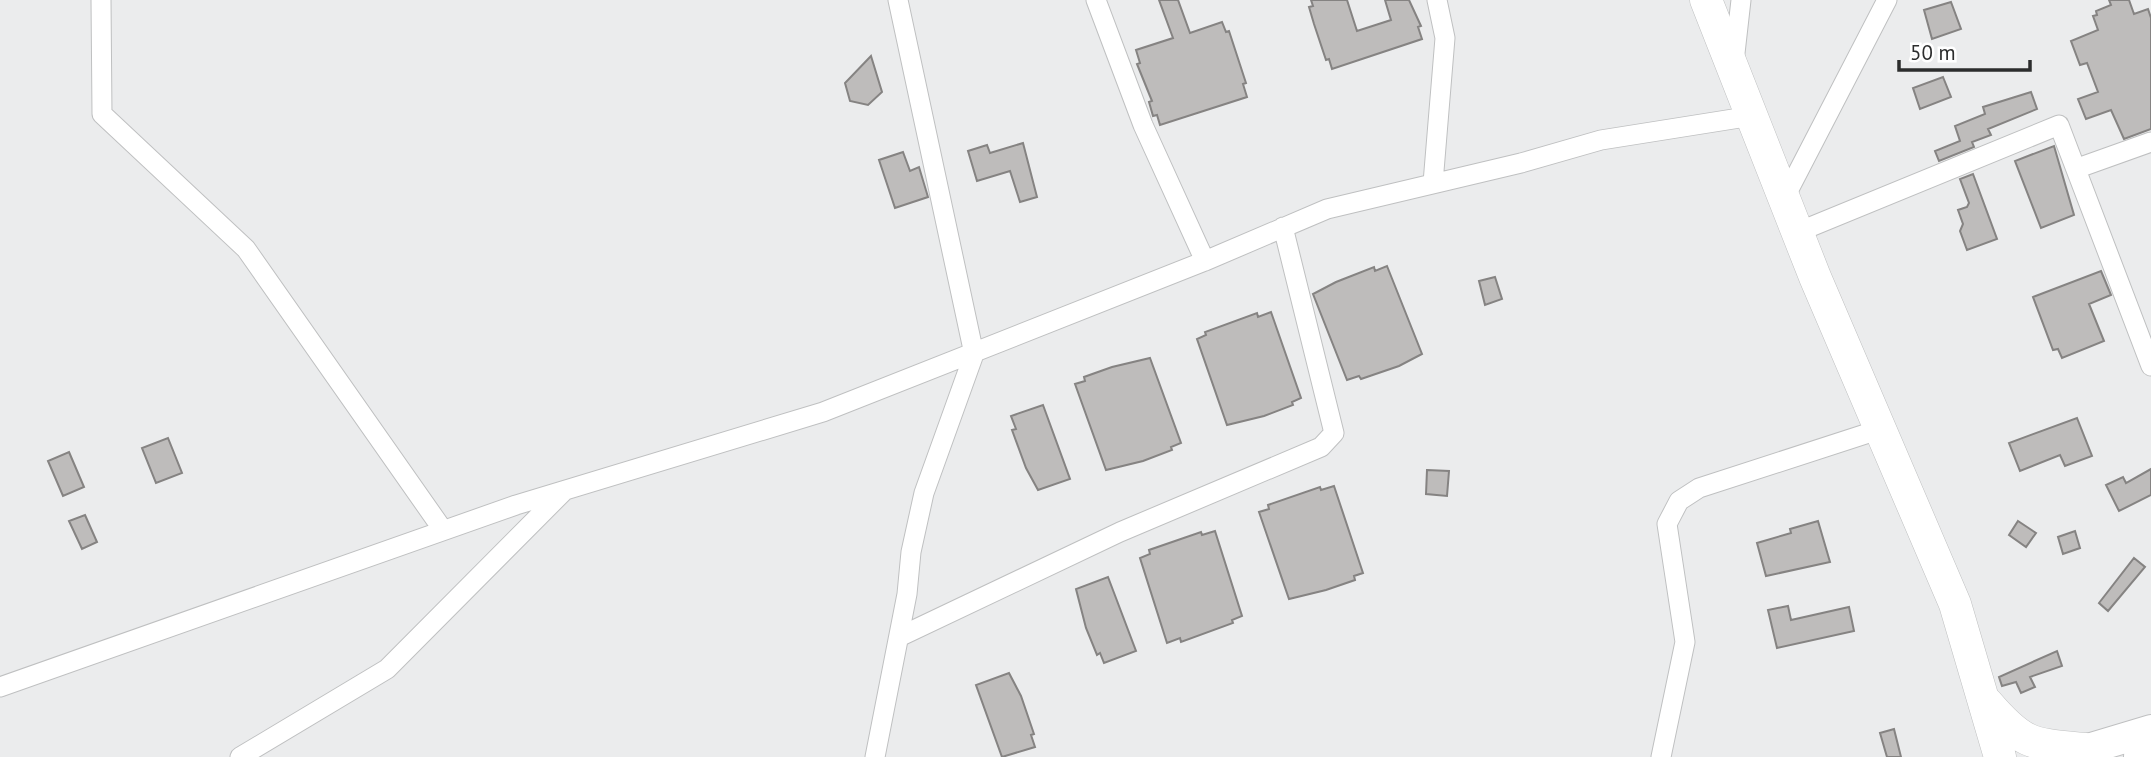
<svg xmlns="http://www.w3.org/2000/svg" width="2151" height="757" viewBox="0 0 2151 757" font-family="'PT Sans',sans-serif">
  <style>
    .building { fill: #bebcbb; stroke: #858382; stroke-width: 2 }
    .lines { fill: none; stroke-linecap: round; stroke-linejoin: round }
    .minor-casing { stroke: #bfc0c1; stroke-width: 21 }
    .primary-casing { stroke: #bfc0c1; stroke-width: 32 }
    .trunk-casing { stroke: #bfc0c1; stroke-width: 33 }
    .minor { stroke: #fff; stroke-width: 19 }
    .primary { stroke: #fff; stroke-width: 30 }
    .trunk { stroke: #fff; stroke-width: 32 }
  </style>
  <rect width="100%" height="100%" fill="#ebeced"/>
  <path class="building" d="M1159,0H1178L1190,33L1222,22L1226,32L1229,31L1246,83L1243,84L1247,97L1160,125L1157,115L1153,116L1149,102L1152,101L1137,64L1140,63L1136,50L1173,38Z
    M1311,0H1347L1357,31L1391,20L1385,0H1409L1421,26L1418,27L1422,39L1332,69L1329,59L1326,60L1314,24L1309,7L1313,6Z
    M2109,0H2129L2134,14L2148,9L2151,18V129L2124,139L2111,110L2086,119L2078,99L2098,92L2087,63L2080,65L2071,41L2098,30L2093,16L2097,15L2096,11L2111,5Z
    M1951,2L1961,29L1932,39L1924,10Z
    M871,56L882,92L868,105L850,101L845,83Z
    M1943,77L1951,97L1920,109L1913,88Z
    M2031,92L2037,109L1988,129L1991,135L1972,142L1974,147L1939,161L1935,151L1960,141L1955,126L1985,114L1983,107Z
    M1023,143L1037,197L1020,202L1010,171L977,181L968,151L987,145L990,153Z
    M2054,146L2074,215L2041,228L2015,161Z
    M903,152L910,171L919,167L928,197L895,208L879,160Z
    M1973,174L1997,239L1967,250L1960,231L1963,224L1958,210L1967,207L1969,203L1960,179Z
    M1387,266L1422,354L1399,366L1361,379L1359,376L1347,380L1313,294L1336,282L1374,267L1375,271Z
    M2101,271L2111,295L2089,304L2104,341L2062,358L2058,349L2053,350L2033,297Z
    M1495,277L1502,299L1485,305L1479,281Z
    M1271,312L1301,398L1292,402L1293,405L1264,416L1227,425L1197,339L1206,335L1205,332L1257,313L1258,317Z
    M1150,358L1181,443L1171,447L1172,450L1143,461L1106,470L1075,384L1085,381L1084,377L1112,367Z
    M1043,405L1070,479L1038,490L1026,468L1012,430L1016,429L1011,416Z
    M2077,418L2092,456L2065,466L2060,455L2020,471L2009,443Z
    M168,438L182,473L156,483L142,448Z
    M69,452L84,487L63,496L48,461Z
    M2151,469V495L2119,511L2106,485L2123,477L2126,483Z
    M1427,470L1449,471L1447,496L1426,494Z
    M1334,486L1363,573L1354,576L1355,580L1326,590L1289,599L1259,512L1269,509L1268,505L1320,487L1321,490Z
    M85,515L97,542L82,549L69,521Z
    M1818,521L1830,562L1766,576L1757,543L1791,533L1790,529Z
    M2018,521L2036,533L2026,547L2009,535Z
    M1215,531L1242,616L1232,620L1233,623L1181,642L1180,638L1167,643L1140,558L1150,554L1149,550L1201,532L1202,535Z
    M2075,531L2080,548L2063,554L2058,537Z
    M2134,558L2145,567L2108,611L2099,603Z
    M1108,577L1136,651L1104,663L1100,653L1097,655L1086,628L1076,589Z
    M1788,606L1791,620L1849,607L1854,631L1777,648L1768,610Z
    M2057,651L2062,666L2030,677L2035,687L2021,693L2016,682L2002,686L1999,677Z
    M1009,673L1021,696L1034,734L1031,735L1035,747L1002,757L976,685Z
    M1894,729L1901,757H1887L1880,733Z"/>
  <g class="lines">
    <defs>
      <path id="minor" d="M101,0L102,114L246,249L443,530
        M1096,0L1143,125L1205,261
        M1734,62L1741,0
        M2078,168L2151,142
        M1433,183L1445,38L1437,0
        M1784,199L1887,0
        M1798,232L2059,125L2151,366
        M899,637L1120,532L1321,447L1334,433L1283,227
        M0,687L516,505L823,412L1205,261L1327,209L1521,163L1601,140L1752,116
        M240,757L387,669L564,491
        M875,757L907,594L911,552L924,493L974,354L898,0
        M1661,757L1685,642L1667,524L1679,501L1699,488L1881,429"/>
      <path id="primary" d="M2061,757L2151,730
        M2139,757L2151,753"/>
      <path id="trunk" d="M1706,0L1815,277L1955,604L2000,757
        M1987,703C2023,745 2031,744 2085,749"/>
    </defs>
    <use href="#minor" class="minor-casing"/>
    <use href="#primary" class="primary-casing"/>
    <use href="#trunk" class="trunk-casing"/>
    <use href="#minor" class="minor"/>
    <use href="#primary" class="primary"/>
    <use href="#trunk" class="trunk"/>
  </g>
  <path d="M1899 60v10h131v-10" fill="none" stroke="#2c2d2d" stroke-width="3.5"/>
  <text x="1910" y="60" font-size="21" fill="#2c2d2d" stroke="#ffffff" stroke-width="5" paint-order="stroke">50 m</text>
</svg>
